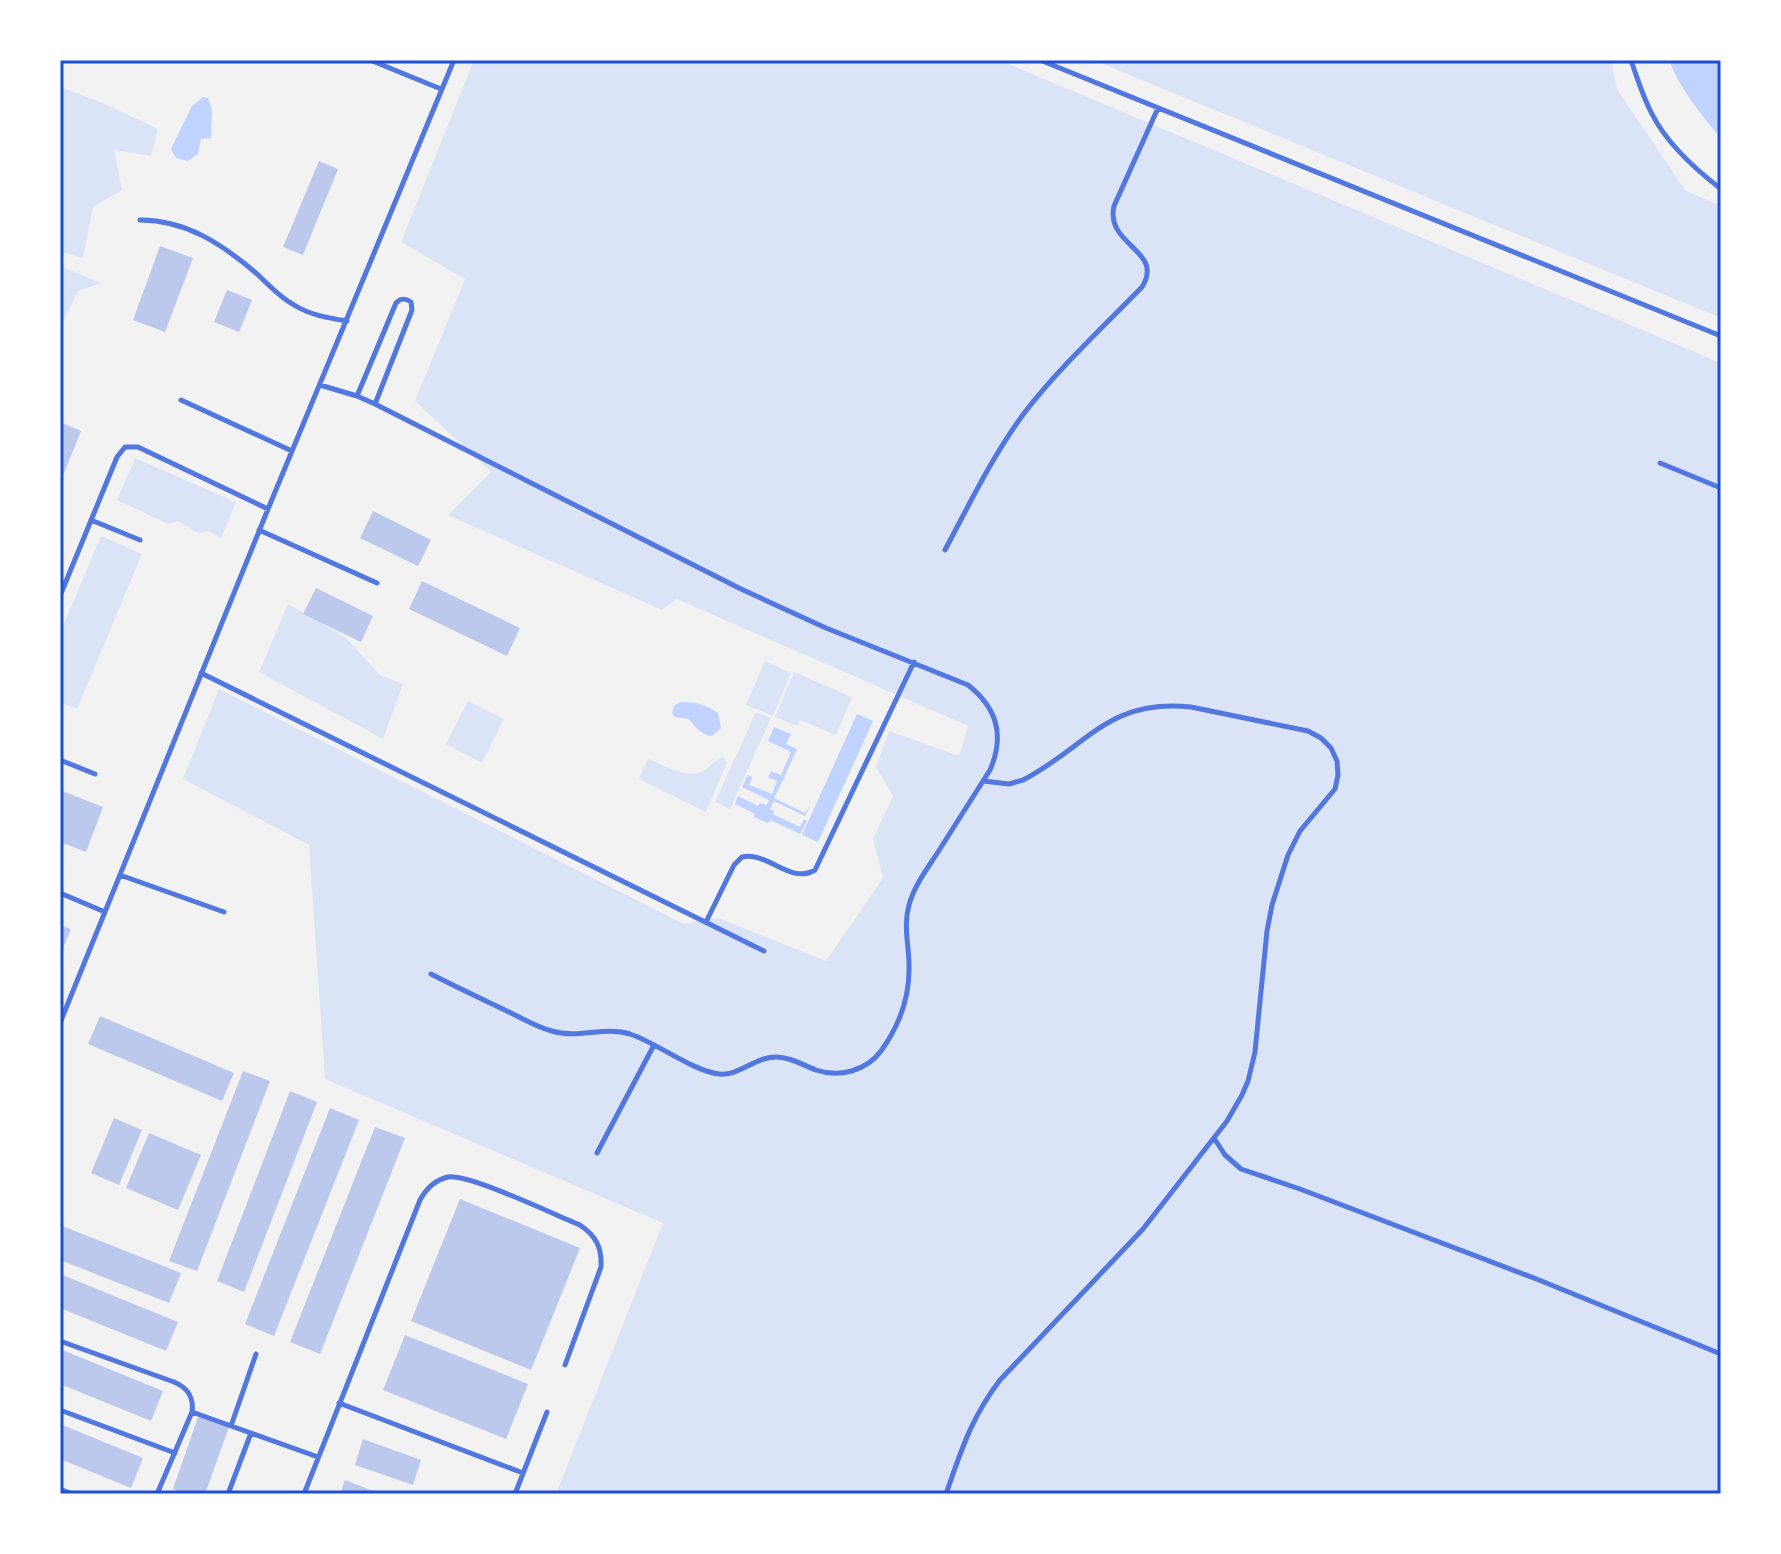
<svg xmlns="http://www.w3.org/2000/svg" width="1781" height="1554" viewBox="0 0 1781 1554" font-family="'Source Sans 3',sans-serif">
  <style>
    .green { fill: #dbe4f7 }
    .water { fill: #bfd3fe }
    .building { fill: #bdc9ec }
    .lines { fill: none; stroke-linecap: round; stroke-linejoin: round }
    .service { stroke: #5277de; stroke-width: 5 }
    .neatline { fill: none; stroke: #1d4ed8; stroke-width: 3 }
  </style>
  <rect width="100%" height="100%" fill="#f2f2f2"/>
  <path class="green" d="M474,60H999L1721,363V1494H556L663,1223L325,1079L309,845L183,779L219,689L684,924L718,918L826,961L883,878L873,839L893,796L876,767L889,731L959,756L968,726L677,599L662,610L448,515L491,472L415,401L465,279L401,242Z
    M1093,60H1611L1617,89L1685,190L1721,206V318Z
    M60,87L105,104L158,129L151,156L114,150L122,190L93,207L83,258L60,252Z
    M60,266L101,283L78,291L60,329Z
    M135,458L236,502L221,538L209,531L198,533L178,521L168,524L117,500Z
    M101,536L142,554L77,709L60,702V633Z
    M288,604L345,637L380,675L403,684L383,739L259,672Z
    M765,661L791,673L773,716L746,705Z
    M794,672L852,697L836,735L800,720L797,726L775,717Z
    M468,701L504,719L482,763L446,744Z
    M756,712L771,718L730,809L715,802Z
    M723,757L727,762L706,812L639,779L648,759C662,765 685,778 701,772C709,769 714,760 723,757Z"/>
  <path class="water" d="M1669,60H1721V138C1701,115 1680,89 1669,60Z
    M203,97L208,98L212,110L211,138L201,139L198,154L188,161L176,158L171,149L192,106Z
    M680,702C695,702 705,704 718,713L721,728L712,736C701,735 696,727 689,719L675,717L672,713L674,706Z
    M857,714L873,721L818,842L802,835Z
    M774,727L791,734L786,744L797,749L783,780L795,786L783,780L774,798L805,813L811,804L805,816L774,801L770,809L774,811L773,814L800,827L804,819L807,821L800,834L770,820L768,823L754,817L755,814L735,804L738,796L758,806L760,803L767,805L769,800L742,787L748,775L752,777L749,785L772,794L777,781L768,777L771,771L781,775L791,752L768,741Z"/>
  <path class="building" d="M319,161L338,169L303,255L283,247Z
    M160,246L193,258L165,332L133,320Z
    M227,290L252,300L239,332L214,322Z
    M60,422L81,431L60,483Z
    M373,511L431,540L418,566L360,538Z
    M422,581L520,628L507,656L409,609Z
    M316,588L373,616L361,642L303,614Z
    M60,790L103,807L86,852L60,842Z
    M60,925L71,929L60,956Z
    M100,1016L234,1073L222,1101L88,1044Z
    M243,1071L270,1081L197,1271L169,1261Z
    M290,1091L317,1102L244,1292L217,1281Z
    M330,1108L359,1120L274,1336L245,1324Z
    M114,1118L142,1130L119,1185L91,1173Z
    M375,1127L405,1138L320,1354L290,1342Z
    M149,1133L201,1155L178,1210L126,1188Z
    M460,1199L580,1248L531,1370L411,1321Z
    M60,1225L181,1273L169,1303L60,1260Z
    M60,1274L178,1322L166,1351L60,1308Z
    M405,1335L528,1384L506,1439L383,1390Z
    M60,1349L163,1391L151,1421L60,1384Z
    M198,1417L229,1427L205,1494H185L173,1489Z
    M60,1424L143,1458L131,1488L60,1459Z
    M363,1439L421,1460L413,1485L355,1465Z
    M345,1480L381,1494H340Z"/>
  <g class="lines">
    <path class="service" d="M370,60L441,89
      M1040,60L1721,336
      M1631,60C1637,78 1643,97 1652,114C1667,144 1695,169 1721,189
      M140,220C186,220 222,244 256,273C268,284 279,297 294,305C310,315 328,318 347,321
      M320,385L357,396L375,404L741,589L826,628L968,685C997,708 1005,735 990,770C973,797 955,825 938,852C927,869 914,886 909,905C903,926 909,945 909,965C910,996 899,1026 881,1051C866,1071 839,1078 816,1070C803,1065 790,1057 776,1057C754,1057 740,1076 719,1074C693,1071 657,1043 630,1034C604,1026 578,1039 552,1031C536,1027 522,1018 507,1011C482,999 456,987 431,974
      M357,396L396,303C401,298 405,298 411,302L412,310L375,404
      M181,400L292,451
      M1660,463L1721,488
      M91,520L140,540
      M259,530L377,583
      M945,550C970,503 993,455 1025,412C1060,367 1102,328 1142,287C1165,250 1105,246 1114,206L1158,108
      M60,596L117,457L125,447H138L268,509
      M201,673L764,951
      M60,760L95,774
      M120,875L224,912
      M60,893L105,912
      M706,922L734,865L742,857C768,851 790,885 815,870L914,662
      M60,1023L268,509L454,60
      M1214,1138L1225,1155L1241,1169L1300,1189L1539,1280L1721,1354
      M597,1153L654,1045
      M60,1341L174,1382C188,1388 194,1397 192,1412L157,1494
      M339,1403L523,1473
      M60,1410L175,1453
      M192,1412L318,1457
      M231,1426L256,1354
      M60,1489L72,1494
      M228,1494L251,1433
      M304,1494L420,1200C426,1189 435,1180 448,1177C470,1174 555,1215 580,1225C596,1236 602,1247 601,1267L565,1365
      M515,1494L547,1412
      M946,1494C961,1451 971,1418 1000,1380L1143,1229L1227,1121L1242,1095L1248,1081L1255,1052L1267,931L1272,905L1288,855L1300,831L1335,789L1338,775L1337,761L1331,748L1321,738L1308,731L1191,707C1108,698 1087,747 1023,780L1009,784L983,781"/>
  </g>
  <rect width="1781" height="1554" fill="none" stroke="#ffffff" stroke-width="124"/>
  <rect x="62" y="62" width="1657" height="1430" class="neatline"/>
</svg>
